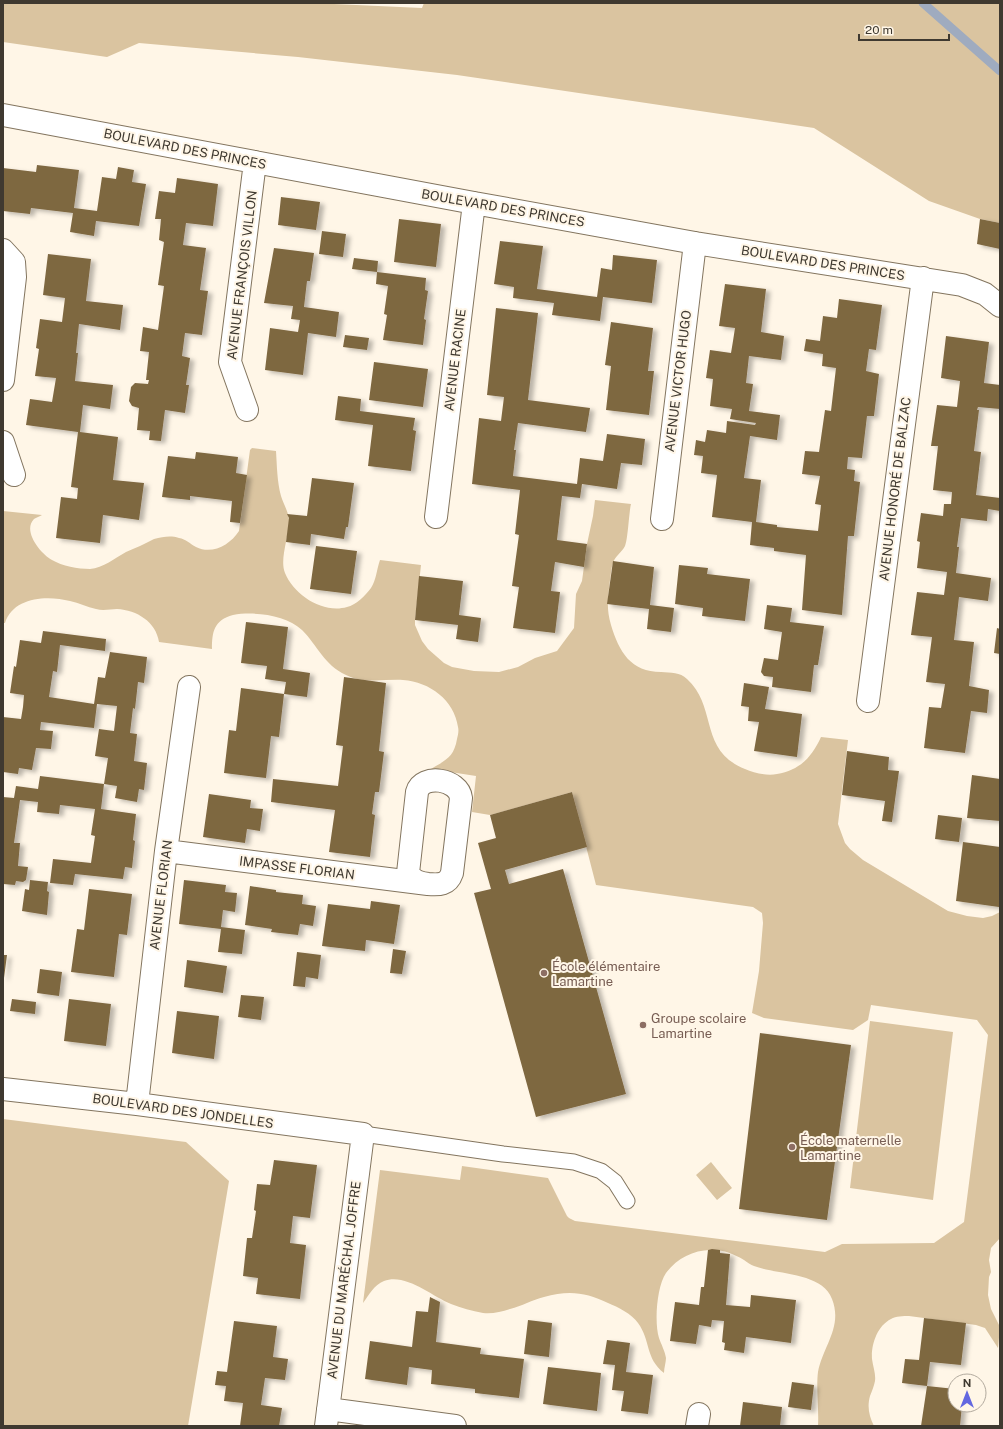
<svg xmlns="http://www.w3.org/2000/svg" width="1003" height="1429" viewBox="0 0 1003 1429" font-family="'Public Sans',sans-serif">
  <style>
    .green { fill: #dac4a0 }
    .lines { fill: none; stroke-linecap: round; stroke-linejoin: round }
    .stream { stroke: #9fabbf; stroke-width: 9 }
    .building { fill: #7e6741; filter: url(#shadow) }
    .lane-casing { stroke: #83755f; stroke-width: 17 }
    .street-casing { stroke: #83755f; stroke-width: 24 }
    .lane { stroke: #fff; stroke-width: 15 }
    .street { stroke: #fff; stroke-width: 22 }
    .education-dot { fill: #8d6e63; stroke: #fff6e7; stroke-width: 1.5 }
    .labels { text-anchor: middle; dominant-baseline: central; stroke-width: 4; stroke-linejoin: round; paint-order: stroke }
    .street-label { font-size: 13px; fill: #3f3930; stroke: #fff6e7 }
    .education-label { font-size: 13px; fill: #785e54; stroke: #fff6e7; text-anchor: start }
  </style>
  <defs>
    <filter id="shadow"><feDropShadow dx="4.5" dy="2.5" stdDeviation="2" flood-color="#0004"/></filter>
  </defs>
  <rect width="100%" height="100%" fill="#fff6e7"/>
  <path class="green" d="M3,3H312L422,8L424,3H1000V223L980,219L929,201L814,128L457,75L298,57L139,43L107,57L3,42Z
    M252,448L276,451C277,466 277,481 281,496C283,503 288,511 289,519C290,534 279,559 285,573C294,595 323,614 347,607C356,605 365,596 371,588C376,581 377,568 380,560L421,565L415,620V625L422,641L428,649L444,663L452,667L474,671L499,672L518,667L535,658L557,651L574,628L576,594L582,581L587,544L593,516L595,500L631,504C629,512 628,539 625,546C622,552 615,556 613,563C611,568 611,575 610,580C608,597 606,608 611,625C619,652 631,672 661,672C671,673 680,672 687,679C718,707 698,750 745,769C754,773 767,776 777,774C800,770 812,757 821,737L848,740L838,824L845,843L850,849L863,860L948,911L967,916L983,918L992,916L1000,912V1238L991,1248L989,1260L991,1272L989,1277L988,1295L991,1309L1000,1327L998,1348L985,1328L976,1325L909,1316C903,1316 896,1316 891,1319C877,1326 871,1345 872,1359C873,1367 876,1374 875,1381C874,1386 872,1391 870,1396C867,1407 869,1416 874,1426H818C819,1410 816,1387 818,1372C823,1346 843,1327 832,1299C822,1272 777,1275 754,1266C751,1265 747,1262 744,1260C734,1254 724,1250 713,1250C695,1249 677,1258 666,1273C657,1286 654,1322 659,1338C661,1344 665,1351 666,1358C666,1362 664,1368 664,1373C645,1358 651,1341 638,1323C632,1314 618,1307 608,1303C586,1292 568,1290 544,1297C532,1300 522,1306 510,1309C501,1312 492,1314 483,1313C472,1311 461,1308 451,1304C431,1296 406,1273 384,1281C374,1285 369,1295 363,1303L380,1170L460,1180L462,1166L548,1178L567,1216L569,1218L575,1221L825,1252L842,1244L934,1243L964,1222L988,1035L977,1020L871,1005L868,1020L853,1030L764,1018L752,1013L759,971L763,923L762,913L753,907L596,885L572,792L490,815L472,812L476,776L431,769C446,760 454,757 457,739C458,735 459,731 458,727C454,700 430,682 403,680C384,679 364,684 346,675C324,665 318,646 302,630C287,615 254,611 233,615C214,620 212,632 212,649L159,642C156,622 137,610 117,609C111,609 103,611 96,609C87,607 79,603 70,601C47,595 13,597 5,623H3V511L42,515C40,516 36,518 34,519C22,531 41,554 52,560C62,566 78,569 90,569C103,568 115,558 126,552C135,548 145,544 154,539C163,537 170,535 179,538C186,539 190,544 196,547C212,555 230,545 239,531L250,450Z
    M870,1021L953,1032L933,1200L850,1188Z
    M3,1119L186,1142L229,1181L188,1426H3Z
    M711,1162L732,1188L717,1200L696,1175Z"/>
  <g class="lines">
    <path class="stream" d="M923,3L1000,71"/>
  </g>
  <path class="building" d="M37,165L79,170L74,208L97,211L102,177L116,179L118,167L134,170L132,182L146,184L139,226L96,221L94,236L70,232L73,213L31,208L30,214L3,211V168L36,172Z
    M177,178L218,184L213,226L186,223L183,245L206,248L200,290L208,291L202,335L185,333L182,356L190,358L186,385H189L185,413L165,410L161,441L149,440L150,431L137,430L139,408L132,406L129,401L131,387L135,383L148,384L149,380H146L149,352L140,351L143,327L158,330L164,286L158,285L164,242L159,240L161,219H155L159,191L175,193Z
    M281,197L320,202L316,230L278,225Z
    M399,219L441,224L436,267L394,262Z
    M980,219L1000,223V249L977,244Z
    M322,231L346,234L343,257L319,254Z
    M500,241L543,246L537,289L597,297L601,268L612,270L613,255L657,260L652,303L603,297L600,321L552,315L554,303L513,298L514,287L494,284Z
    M274,248L314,253L310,281H307L304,307L339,312L336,337L308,333L303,375L265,370L270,328L298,332L300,320L291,319L293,306L264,303Z
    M48,254L91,259L86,301L123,305L120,330L79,324L76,353H78L75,381L113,385L110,409L83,405L80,432L118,437L113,480L144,483L139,520L103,515L100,543L56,538L61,497L77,499L78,488L71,487L78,432L26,425L30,399L52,402L56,378L35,376L39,349L36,348L40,319L62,322L65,298L43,295Z
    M354,258L378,261L377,272L352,269Z
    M377,272L426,278L425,290L428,291L424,319L426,320L423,345L383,340L387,315L384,314L388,286L376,284Z
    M725,284L766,289L761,332L784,336L781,360L749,356L746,383L753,384L749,411L780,415L777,440L750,436L744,478L761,480L756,522L777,525V527L818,531L821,505L815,504L820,476L802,474L805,451L819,452L825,410L831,411L836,368L822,366L823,354L804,351L806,339L820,341L823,316L837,318L839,299L882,305L876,350L869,349L866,371L879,374L874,416H867L862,458L848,457L847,469L855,470L854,481L860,482L854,536H848L842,615L802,610L806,555L774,551V548L750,545L752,522L712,517L717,475L701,473L703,456L694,455L696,440L705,442L707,430L726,433L727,421L755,425L756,423L730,419L732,409L710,406L713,379L706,378L710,350L731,353L733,341L735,328L719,326Z
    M496,308L538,313L528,400L590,408L586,432L518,423L514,450H516L513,476L577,484L580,458L603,461L607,434L645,439L642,465L621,463L617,489L582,484L580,498L562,496L557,540L587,544L584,567L555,562L551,591L560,592L555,633L513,628L519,587L512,586L519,535L515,534L520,490L472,484L479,418L501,421L504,397L487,395Z
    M611,322L653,328L648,371H654L649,415L606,410L611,366L605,365Z
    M345,335L369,338L367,350L343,347Z
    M946,336L989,342L984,383L1000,385V409L978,407L977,410H979L974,451L981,452L976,495L1000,498V511L988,509L987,521L961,518L957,547H959L956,573L991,578L988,601L959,597L954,640L974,642L969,686L989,690L987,713L971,711L965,753L924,748L929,707L941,708L945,684L926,682L932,637L911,635L917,592L944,595L947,572L917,568L920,542L917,541L921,513L943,516L944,504H951L952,492L933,490L938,446H931L937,405L957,407L960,381L941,378Z
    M374,362L428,369L423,407L369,400Z
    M338,396L361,399L360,411L415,418L413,430L416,431L411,471L368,466L373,425L335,420Z
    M196,452L238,457L236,473L247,475L240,523L230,522L232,501L190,496V500L162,497L168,456L195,459Z
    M312,478L354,483L348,527H346L344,539L311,534L310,545L286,542L289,518L287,514L307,516Z
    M316,546L357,551L351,594L310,589Z
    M613,561L654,567L650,605L674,608L671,632L647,629L649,609L607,604Z
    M679,565L708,568L707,574L750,579L745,621L702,616L703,608L675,604Z
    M419,576L463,581L459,615L481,618L478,642L456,639L458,625L415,620Z
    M767,605L792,608L790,622L824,626L818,665H814L811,692L772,687L773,677L764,676L761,672L764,658L778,660L782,632L764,629Z
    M246,622L288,627L283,669L310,673L307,697L284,694L279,737L271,736L266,778L224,773L229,730L236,731L241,688L284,694L286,682L265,679L267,666L241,663Z
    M997,628L1000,629V654L994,653Z
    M43,631L106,639L105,651L60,645L57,672L53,671L49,697L94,704L98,677L105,678L110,652L147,657L144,683L138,682L135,709L133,708L130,733L137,734L134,761L147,763L144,790L139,789L137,802L115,798L117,786L104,784L101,809L136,814L133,840L135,841L132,868L125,867L123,879L75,874L73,885L50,883L53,859L91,863L95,836L91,835L95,809L60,805L59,814L37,812L38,802L20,800L14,843H20L18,866L28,867L26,880L23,882L16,881L15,885L3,884V797L14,798L16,786L38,789L40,776L104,784L108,758L95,756L99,729L114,731L117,706L97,704L94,728L41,722L40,730L53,731L51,749L36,748L32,770L19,768L18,774L3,772V717L21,719L23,707L24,695L10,693L14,666L16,667L20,640L41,643Z
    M344,677L386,683L379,751L384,752L379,792H375L372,814L375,815L370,857L329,852L335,810L271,802L273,779L338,786L343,746L336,745Z
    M744,683L769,687L765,709L802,714L797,757L754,751L759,722L748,721L749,707L741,706Z
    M847,751L889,757L888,770L899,771L892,822L882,821L885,801L842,795Z
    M972,775L1000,779V821L967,818Z
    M572,792L587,847L505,870L509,884L563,869L626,1094L536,1117L474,893L491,889L478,843L496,838L490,815Z
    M209,794L251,800L250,808L263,809L260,831L247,829L245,843L203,837Z
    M938,815L962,818L959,842L935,839Z
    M963,842L1000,847L999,907L956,901Z
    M30,880L48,882L47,891L49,892L47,915L22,911L25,889L29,890Z
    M184,880L226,885L225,892L237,893L235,912L223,910L221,927L245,930L242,954L218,952L221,929L179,924Z
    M250,886L276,890V892L303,895L302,904L316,906L313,926L300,924L298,935L271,932L272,929L245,925Z
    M89,889L132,894L127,935L119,934L114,977L71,972L77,929L84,930Z
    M371,901L400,905L394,944L366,940L365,951L322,946L328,904L370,909Z
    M393,949L406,951L402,974L390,973Z
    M297,952L321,955L318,979L306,977L305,987L293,986Z
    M3,955H7L4,978H3Z
    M187,960L227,966L223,993L184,987Z
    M40,969L62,972L59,996L37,993Z
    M241,995L264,997L261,1020L238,1017Z
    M12,999L36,1002L35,1014L10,1011Z
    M69,999L111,1004L106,1046L64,1041Z
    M177,1011L219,1016L214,1059L172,1053Z
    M760,1033L851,1045L827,1220L739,1209Z
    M274,1160L317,1165L310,1218L293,1216L290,1243L306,1245L300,1299L256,1294L258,1278L243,1276L247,1238H252L256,1211L254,1210L257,1184L270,1185Z
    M712,1249L720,1250V1253L730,1254L726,1305L750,1307L751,1295L796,1300L791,1343L746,1337L744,1353L724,1350L725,1343L722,1342L724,1321L712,1320L711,1327L699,1325L696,1344L670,1341L675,1302L699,1305L701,1287H704L708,1250Z
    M430,1297L440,1302L436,1342L481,1348L480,1354L524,1359L519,1398L475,1393V1389L431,1384L432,1370L409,1367L407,1385L365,1379L370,1341L412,1347L416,1311L428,1312Z
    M924,1318L966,1323L961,1365L930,1362L927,1386L902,1383L905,1359L919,1360Z
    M528,1320L552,1323L549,1357L524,1354Z
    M234,1321L277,1326L273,1357L288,1359L285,1380L265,1378L261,1405L282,1408L279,1426H240L243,1403L224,1401L226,1386L215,1385L217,1371L227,1372Z
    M607,1340L630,1343L626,1372L653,1375L648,1414L621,1411L624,1391L612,1390L615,1365L603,1364Z
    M548,1367L601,1373L597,1411L543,1404Z
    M792,1382L814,1385L811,1410L788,1407Z
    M927,1386L955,1389V1405H962L960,1426H921Z
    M743,1402L782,1407L780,1426H740Z"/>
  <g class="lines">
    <defs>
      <path id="lane" d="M363,1134L503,1154L574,1162L601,1171L615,1182L627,1201"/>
      <path id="street" d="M3,115L474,203L695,243L962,285L985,294L1000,306
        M3,250L14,262L15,277L3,380
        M247,410L230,362L255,162
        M3,442L14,475
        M436,517L474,203
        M662,519L695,243
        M868,701L923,278
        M166,851L428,884C439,885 448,885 452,873L461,798C459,779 422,773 417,792L408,873C412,881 420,883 428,884
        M3,1089L137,1104L363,1134L326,1426
        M137,1104L166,851L189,687
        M328,1409L455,1426
        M697,1426L699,1414"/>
    </defs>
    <use href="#lane" class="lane-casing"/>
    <use href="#street" class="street-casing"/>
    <use href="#lane" class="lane"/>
    <use href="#street" class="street"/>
  </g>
  <g class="education-dot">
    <circle cx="544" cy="973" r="4"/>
    <circle cx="643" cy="1025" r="4"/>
    <circle cx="792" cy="1147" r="4"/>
  </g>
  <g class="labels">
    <g class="street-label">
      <text transform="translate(185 149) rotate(11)">BOULEVARD DES PRINCES</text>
      <text transform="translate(503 208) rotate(10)">BOULEVARD DES PRINCES</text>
      <text transform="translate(823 263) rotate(9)">BOULEVARD DES PRINCES</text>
      <text transform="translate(242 275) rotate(-83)">AVENUE FRANÇOIS VILLON</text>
      <text transform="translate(455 360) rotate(-83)">AVENUE RACINE</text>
      <text transform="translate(678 381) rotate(-83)">AVENUE VICTOR HUGO</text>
      <text transform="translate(895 489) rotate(-83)">AVENUE HONORÉ DE BALZAC</text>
      <text transform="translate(297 868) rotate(7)">IMPASSE FLORIAN</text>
      <text transform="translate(161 895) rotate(-83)">AVENUE FLORIAN</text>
      <text transform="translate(183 1111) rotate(8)">BOULEVARD DES JONDELLES</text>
      <text transform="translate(344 1280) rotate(-83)">AVENUE DU MARÉCHAL JOFFRE</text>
    </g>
    <g class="education-label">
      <text x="552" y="966">École élémentaire<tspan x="552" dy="15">Lamartine</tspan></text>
      <text x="651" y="1018">Groupe scolaire<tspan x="651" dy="15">Lamartine</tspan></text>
      <text x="800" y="1140">École maternelle<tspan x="800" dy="15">Lamartine</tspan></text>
    </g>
  </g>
  <rect width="1003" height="1429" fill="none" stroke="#3f3930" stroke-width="8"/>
  <g transform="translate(967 1393)"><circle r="19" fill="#fff6e7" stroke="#b2aa9e"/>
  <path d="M0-3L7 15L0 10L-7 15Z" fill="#6367e0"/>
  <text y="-6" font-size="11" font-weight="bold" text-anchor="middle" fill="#3f3930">N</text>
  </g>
  <path d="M859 34v6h90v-6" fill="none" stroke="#3f3930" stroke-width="2"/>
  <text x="865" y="34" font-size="12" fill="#3f3930" stroke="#fff6e7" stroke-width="3" paint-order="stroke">20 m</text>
</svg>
